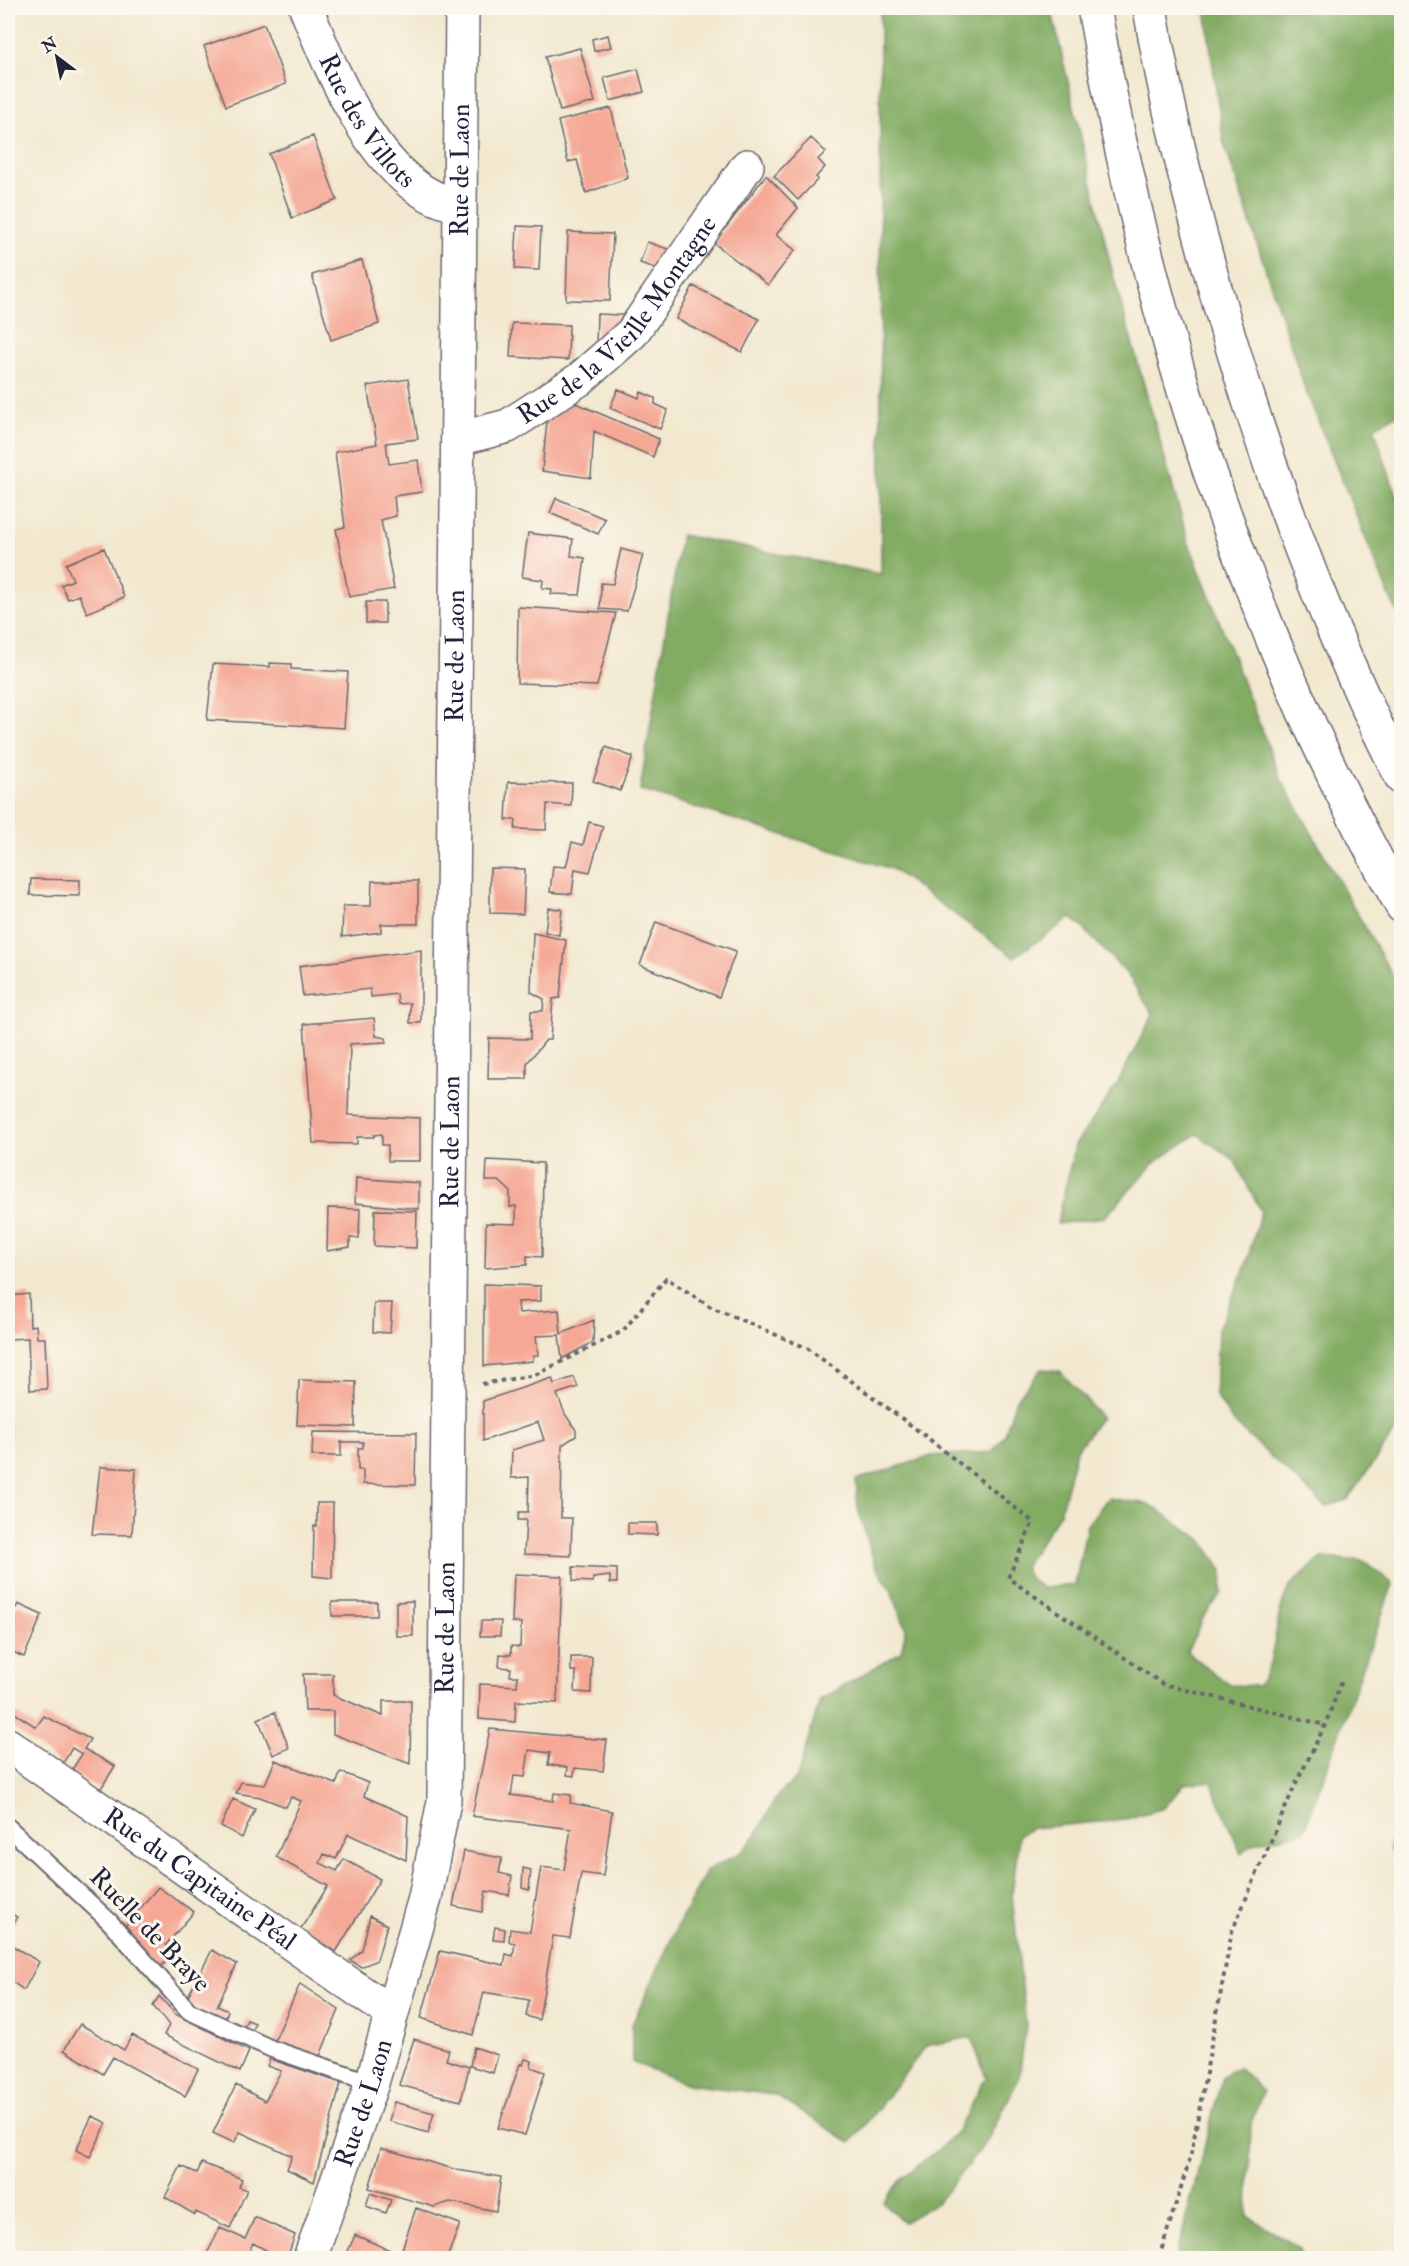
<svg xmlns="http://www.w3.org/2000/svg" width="1409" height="2266" viewBox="0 0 1409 2266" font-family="'IM FELL Double Pica',serif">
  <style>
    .forest { fill: #83ac64; stroke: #526750; stroke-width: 1.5 }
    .building { fill: #f5a895 }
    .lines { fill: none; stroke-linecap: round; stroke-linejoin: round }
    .service-casing { stroke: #6b676f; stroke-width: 20 }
    .minor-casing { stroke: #6b676f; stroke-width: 36 }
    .tertiary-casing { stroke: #6b676f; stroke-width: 36 }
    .primary-casing { stroke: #6b676f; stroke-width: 36 }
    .path { stroke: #6b676f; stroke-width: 4; stroke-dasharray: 4.5 4.5; stroke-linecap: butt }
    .service { stroke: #fff; stroke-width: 16 }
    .minor { stroke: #fff; stroke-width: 33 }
    .tertiary { stroke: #fff; stroke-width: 33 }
    .primary { stroke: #fff; stroke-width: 33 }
    .labels { text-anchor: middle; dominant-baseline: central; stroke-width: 6; stroke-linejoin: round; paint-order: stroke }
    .street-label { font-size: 26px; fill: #22223b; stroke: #fbf7ec }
  </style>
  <rect width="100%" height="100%" fill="#fbf7ec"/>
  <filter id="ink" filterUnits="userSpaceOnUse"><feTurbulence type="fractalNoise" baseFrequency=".0167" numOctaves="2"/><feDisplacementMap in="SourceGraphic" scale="12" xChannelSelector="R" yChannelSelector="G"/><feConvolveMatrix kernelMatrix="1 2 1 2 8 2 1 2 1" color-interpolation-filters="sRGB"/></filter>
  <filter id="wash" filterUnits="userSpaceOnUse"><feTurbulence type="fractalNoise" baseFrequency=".008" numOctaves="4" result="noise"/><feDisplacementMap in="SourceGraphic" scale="24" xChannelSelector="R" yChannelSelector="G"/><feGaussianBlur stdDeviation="1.35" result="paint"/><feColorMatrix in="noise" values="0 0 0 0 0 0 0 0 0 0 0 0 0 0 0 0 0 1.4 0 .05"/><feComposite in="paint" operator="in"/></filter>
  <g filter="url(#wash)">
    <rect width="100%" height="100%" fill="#f2e8cf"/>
    <path class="forest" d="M880,8H1051L1113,275L1188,541L1280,777L1401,991V1423L1347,1500L1326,1507L1233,1422L1215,1394L1218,1330L1246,1265L1261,1211L1234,1160L1197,1134L1153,1164L1105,1217L1057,1224L1075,1145L1115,1088L1153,1014L1127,974L1080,925L1071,918L1014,957L892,869L640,790L681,535L881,574Z
      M1205,8H1401V412L1374,428L1401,510V618L1389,596L1305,389L1223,140Z
      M1042,1369L1060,1371L1101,1417L1076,1451L1060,1513L1024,1567L1030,1579L1043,1588L1075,1585L1087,1525L1108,1498L1149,1504L1201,1539L1223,1571L1222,1593L1204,1616L1187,1652L1230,1685L1258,1686C1280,1660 1271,1617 1290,1587C1297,1577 1312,1567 1322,1558L1364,1561L1393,1584L1304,1831L1252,1844L1241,1854L1211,1781L1184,1784L1164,1808L1122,1820L1032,1828L1019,1835L1012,1895L1026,2025L1019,2078L987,2141L938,2202L904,2222L883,2203L901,2179L938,2150L957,2131L986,2077L971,2037L926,2046L851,2143L775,2095L688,2084L632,2062V2025L674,1933L707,1870L742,1852L756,1835L777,1796L797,1778L820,1700L901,1652L906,1629L891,1590L875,1565L858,1509L856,1480L932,1456L992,1452L1005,1434L1016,1399Z
      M1401,1815H1402L1401,1882L1397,1859L1389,1849L1396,1816Z
      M1239,2068L1263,2092L1251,2123L1248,2216L1301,2249L1298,2258H1176L1222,2077L1233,2069Z"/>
    <g id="blocks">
      <path class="building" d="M264,24L286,84L226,106L204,46Z
        M608,35L611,47L594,51L592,39Z
        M580,48L595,102L560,111L545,57Z
        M638,69L644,92L610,101L604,78Z
        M611,108L628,178L586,193L577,160L568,162L558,121Z
        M313,136L337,200L292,218L269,154Z
        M811,138L826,152L818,159L825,167L816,177L818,179L798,200L774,176Z
        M766,175L798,208L776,235L795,250L768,285L714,243Z
        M517,226L541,227L539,270L515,269Z
        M568,232L613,234L610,301L566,300Z
        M647,242L674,251L667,272L640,263Z
        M362,260L379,324L331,340L312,275Z
        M693,286L759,319L742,352L676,319Z
        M597,314L639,316L596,344Z
        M512,323L569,325L568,360L510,357Z
        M408,379L418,439L386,443L389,464L418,460L422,492L394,496L396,516L381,520L394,589L349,597L336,529L345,527L335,452L377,444L367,386Z
        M618,389L639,398L641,392L655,398V404L668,410L660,429L610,408Z
        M571,401L659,439L653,457L594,431L591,478L542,471L547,421Z
        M556,498L605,519L598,534L550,513Z
        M528,533L573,539L571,556L585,558L580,595L551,594L552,589L542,588L543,580L522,577Z
        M104,548L124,597L87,613L79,595L68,599L61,585L73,580L66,564Z
        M621,549L643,555L627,611L600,609L601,583L613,584Z
        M366,602H385V623H366Z
        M518,607L616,613L597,686L517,683Z
        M270,663L291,664V669L348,672L344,728L207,720L213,664L270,667Z
        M606,747L633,757L620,791L593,781Z
        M508,782L572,783L571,806L547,804L546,830L515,829L516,820H506Z
        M589,822L603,826L590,872L575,869L572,894L550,892L553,866L566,867L572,842L583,845Z
        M490,868L525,869L523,914L490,913Z
        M31,879L80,880V896L30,895Z
        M372,881H418V924H381V932L342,937L343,906H371Z
        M548,908L562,909L559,935L545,932Z
        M656,922L736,951L719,997L640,965Z
        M533,933L566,940L560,998L553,999L550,1040H546L527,1063V1079H488L489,1038L530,1039L531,1011H543L544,999L531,992Z
        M421,950V1023H410V1003L398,1004L397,994L371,997L370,989L303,996L299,966Z
        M374,1018L376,1036L386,1038V1042L350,1044L348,1115L420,1118V1161H388V1145H382V1134L374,1135V1137H357V1144L313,1143L304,1024Z
        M487,1160L543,1163L542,1257L527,1256V1265L485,1268L486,1223L516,1224V1206L510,1207V1191L499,1181H486Z
        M356,1178L419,1183V1209L355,1203Z
        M328,1208L360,1209L359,1238H350V1247L327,1251Z
        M375,1210L417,1211L416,1248L374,1246Z
        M484,1284L541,1286V1301L518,1302L519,1313L559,1310L561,1334L594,1320L593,1342L562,1359L559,1335L536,1336L538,1355L533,1356V1361L484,1366Z
        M29,1294L30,1326L36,1325L37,1338H45L47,1389L30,1390L28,1338L8,1339V1296Z
        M374,1303H392L390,1333L373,1332Z
        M574,1377L578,1387L557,1394L565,1414L576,1430V1436L562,1445L561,1518H572L571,1556L524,1554L526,1520H518L519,1512H528L529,1477L511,1478L512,1450L544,1440L538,1422L483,1441V1401L552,1378L554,1384Z
        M299,1380L356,1382L355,1427L297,1425Z
        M313,1432L416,1433L415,1485L363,1484V1470H358V1448H363V1442H341V1456H312Z
        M100,1467L136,1469L132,1535L92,1534Z
        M317,1503H333L332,1578L313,1576L314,1526H317Z
        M628,1523H657V1535L628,1534Z
        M573,1567L617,1569V1583H610V1576L593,1578V1582L573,1581Z
        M514,1574L562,1576L557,1703L516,1701L515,1722L479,1719L480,1684L517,1686L518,1676H510L511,1668L499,1667L500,1654L511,1655V1646L520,1647L521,1623L512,1622Z
        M413,1601V1636H396V1602Z
        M332,1602H377V1616H332Z
        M18,1604L42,1615L24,1657L8,1650V1605L16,1608Z
        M481,1621H501L500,1636H480Z
        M571,1657H592L591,1693L575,1692L576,1671H571Z
        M303,1674H333V1695L383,1716V1701H411L410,1764L333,1734V1711H305Z
        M10,1710L36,1727L44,1716L90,1739L84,1749L115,1766L100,1790L71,1771L82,1754L72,1748L62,1765L8,1725Z
        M275,1712L289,1748L273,1755L258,1719Z
        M490,1729L607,1740L603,1771L575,1768L574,1776L567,1775L568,1767L548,1765L550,1753L529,1750L525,1777L514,1776L511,1795L553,1801L554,1793L571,1795L570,1803L612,1811L603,1876L581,1873L570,1938L553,1936L539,2020L526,2016L529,2000L484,1992L473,2035L421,2018L440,1951L504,1965L506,1954L513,1956L515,1943L509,1942L510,1929L530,1932L541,1867L564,1870L571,1829L472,1816Z
        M275,1760L336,1784L341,1772L368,1783L364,1796L408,1816L406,1860L348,1834L336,1859L324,1854L320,1863L337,1871L344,1859L380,1879L336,1952L300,1930L328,1886L276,1857L301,1801L291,1797L286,1807L260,1797L236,1793L241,1782L265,1785Z
        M233,1799L255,1809L242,1838L221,1826Z
        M464,1851L502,1858L499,1873L512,1876L509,1895L486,1891L482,1912L453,1906Z
        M523,1868L531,1870L529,1890L522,1888Z
        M158,1887L194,1912L166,1945L174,1951L158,1971L122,1930Z
        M8,1912L17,1917L8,1933Z
        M370,1916L387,1925L377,1960L361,1967L350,1960L362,1950Z
        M495,1927L505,1929L504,1940L493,1939Z
        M8,1943L39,1962L24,1990L8,1979Z
        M212,1950L237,1964L217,2006L228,2011L224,2022L185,2002Z
        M300,1984L339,2010L319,2058L274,2042Z
        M159,1996L175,2014L249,2051L240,2072L164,2035L169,2025L153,2006Z
        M247,2020L255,2023L251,2032L243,2029Z
        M80,2024L124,2050L132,2035L198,2069L185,2096L113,2057L103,2074L64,2050Z
        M414,2039L449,2050L446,2060L469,2067L461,2101L399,2085Z
        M474,2047L498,2055L493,2073L470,2066Z
        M270,2059L341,2083L314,2182L287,2169L292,2156L240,2132L234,2143L213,2133L236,2085L265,2101L281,2071L267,2066Z
        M525,2059L532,2061L531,2067L545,2072L525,2135L498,2128L520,2064L523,2065Z
        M394,2102L434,2113L428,2133L389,2121Z
        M92,2116L107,2123L90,2157L76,2150Z
        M381,2148L457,2170L501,2177L496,2211L450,2202L434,2207L369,2188Z
        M202,2163L242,2179L239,2187L247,2190L230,2228L196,2212L195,2215L165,2197L181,2166L197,2173Z
        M370,2193L391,2200L386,2213L366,2206Z
        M416,2208L460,2224L447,2258H399Z
        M255,2217L295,2235L287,2258H262L266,2250L253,2243L246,2258H205L220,2228L245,2239Z
        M355,2235L392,2251L389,2258H345Z
        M8,2251L23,2258H8Z"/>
    </g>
  </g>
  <g filter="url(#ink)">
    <use href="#blocks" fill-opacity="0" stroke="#6b676f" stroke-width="1.5"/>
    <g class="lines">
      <defs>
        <path id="service" d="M8,1827L109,1921L189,2011L272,2049L372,2083"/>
        <g id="minor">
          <path id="s1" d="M306,8C332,72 381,194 459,205"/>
          <path id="s2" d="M458,439L508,426L580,379L632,333L747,166"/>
        </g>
        <g id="tertiary">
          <path id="s3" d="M8,1745L391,2013"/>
          <path id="s4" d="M310,2258L372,2083L425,1898L444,1801L462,8"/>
        </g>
        <path id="primary" d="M1094,8C1148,320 1245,628 1402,906
          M1150,8C1168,117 1196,224 1227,330C1273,484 1329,634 1402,778"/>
      </defs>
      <use href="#service" class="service-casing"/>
      <use href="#minor" class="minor-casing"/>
      <use href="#tertiary" class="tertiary-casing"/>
      <use href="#primary" class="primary-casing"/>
      <path class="path" d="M482,1384L535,1375L623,1331L666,1278L711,1307L807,1348L924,1435L1033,1522L1008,1578L1163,1684L1325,1725
        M1159,2258L1191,2155L1232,1931L1293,1790L1325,1725L1342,1681"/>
      <use href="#service" class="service"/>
      <use href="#minor" class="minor"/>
      <use href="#tertiary" class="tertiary"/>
      <use href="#primary" class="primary"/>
    </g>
  </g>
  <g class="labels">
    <g class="street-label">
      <text stroke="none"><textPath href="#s1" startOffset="129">Rue des Villots</textPath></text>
      <text stroke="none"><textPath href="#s4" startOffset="2108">Rue de Laon</textPath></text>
      <text stroke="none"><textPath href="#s2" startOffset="206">Rue de la Vieille Montagne</textPath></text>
      <text stroke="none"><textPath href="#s4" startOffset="1622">Rue de Laon</textPath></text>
      <text stroke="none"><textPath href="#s4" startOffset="1136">Rue de Laon</textPath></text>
      <text stroke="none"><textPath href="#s4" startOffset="650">Rue de Laon</textPath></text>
      <text stroke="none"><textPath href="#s3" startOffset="234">Rue du Capitaine Péal</textPath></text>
      <text transform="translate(150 1930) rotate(46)">Ruelle de Braye</text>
      <text stroke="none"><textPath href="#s4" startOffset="164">Rue de Laon</textPath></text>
    </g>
  </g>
  <rect width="1409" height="2266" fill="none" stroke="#fbf7ec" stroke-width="30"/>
  <g transform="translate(57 57) rotate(328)" stroke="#fbf7ec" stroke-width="4.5" paint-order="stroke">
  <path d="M0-4.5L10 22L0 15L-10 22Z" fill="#22223b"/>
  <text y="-9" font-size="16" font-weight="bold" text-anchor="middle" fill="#22223b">N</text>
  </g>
</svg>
